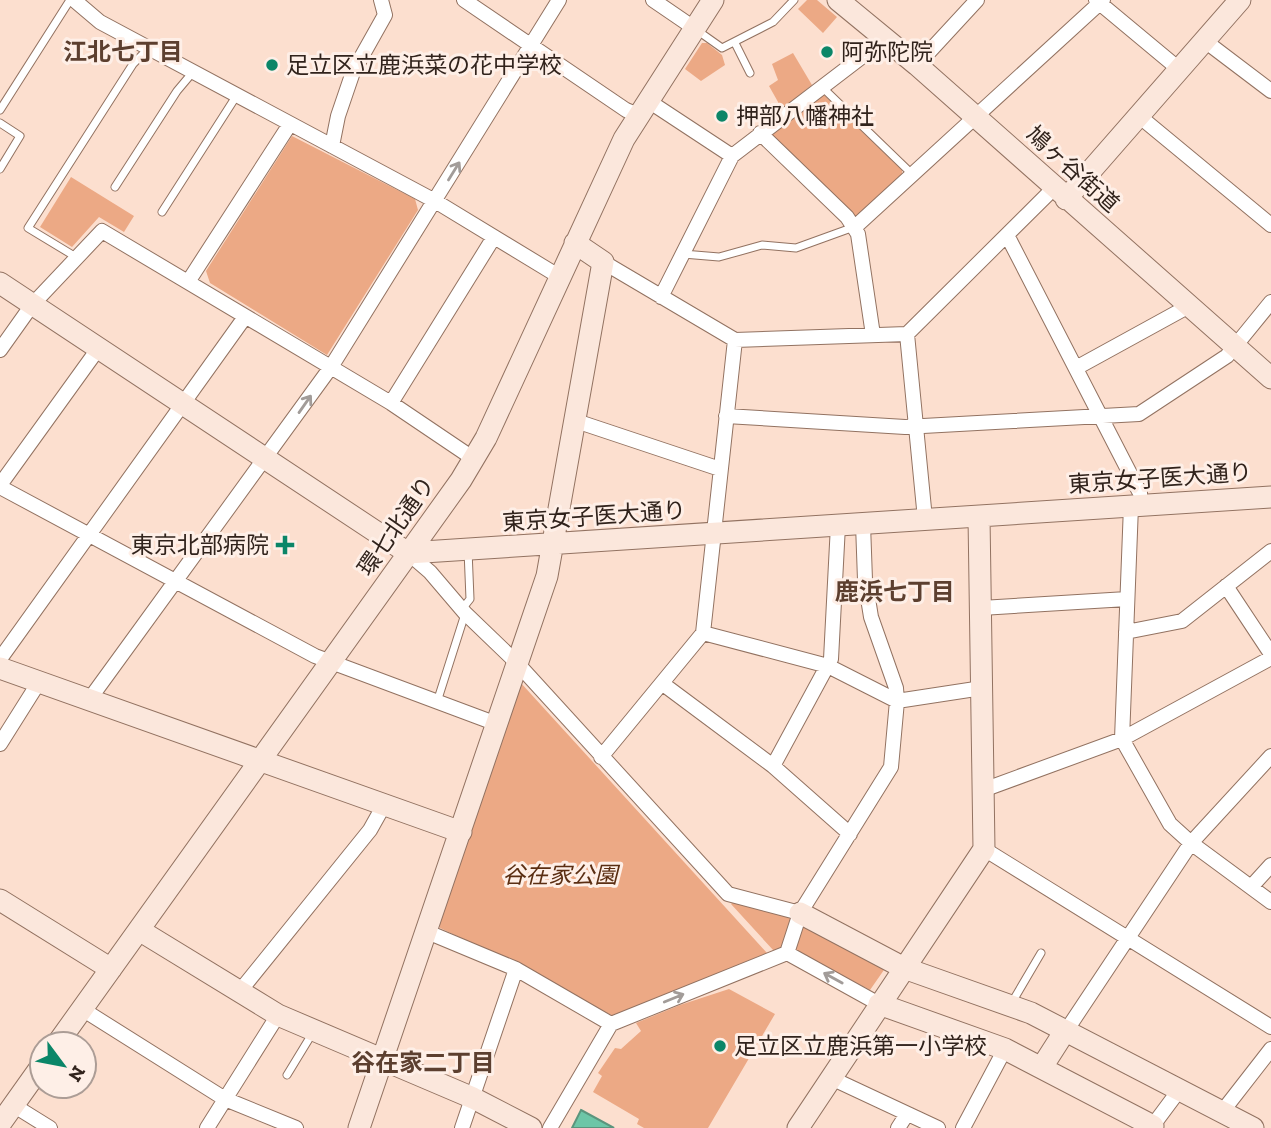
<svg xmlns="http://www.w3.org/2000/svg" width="1271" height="1128" viewBox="0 0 1271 1128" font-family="'Zilla Slab','Noto Sans JP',serif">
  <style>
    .green { fill: #eca985 }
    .water { fill: #6dc6a7; stroke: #5b957d; stroke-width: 2 }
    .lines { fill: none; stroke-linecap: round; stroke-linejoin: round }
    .lane-casing { stroke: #927261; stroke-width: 9 }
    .street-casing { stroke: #927261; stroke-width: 16 }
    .secondary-casing { stroke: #927261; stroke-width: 23 }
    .lane { stroke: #fff; stroke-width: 7 }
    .street { stroke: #fff; stroke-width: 14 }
    .secondary { stroke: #fbe7dc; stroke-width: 21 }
    .oneway { stroke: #a29c99 }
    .poi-dot { fill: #0b8668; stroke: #feefe7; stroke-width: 2.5 }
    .labels { text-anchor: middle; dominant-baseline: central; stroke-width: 6; stroke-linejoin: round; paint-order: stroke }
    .poi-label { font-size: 23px; fill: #31231c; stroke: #feefe7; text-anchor: start }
    .street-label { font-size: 23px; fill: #31231c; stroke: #feefe7 }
    .park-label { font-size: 23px; font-style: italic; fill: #5b2e12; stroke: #feefe7 }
    .neighbourhood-label { font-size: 24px; font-weight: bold; fill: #5c3f2f; stroke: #feefe7 }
  </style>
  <rect width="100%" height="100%" fill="#fcdfcf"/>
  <path class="green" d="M807,0H817L837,17L823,33L798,9Z
    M702,43H707L722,55L725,65L701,81L685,69Z
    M793,53L812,85L782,109L769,86L778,80L772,64Z
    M818,95L825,96L902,170V176L858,216H852L772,137V131Z
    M292,136L415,199L418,210L327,355L210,283L206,271Z
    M71,177L134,216L124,232L99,217L72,247L40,227Z
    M520,682L767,953L613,1016L522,967L440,928L438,924Z
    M733,902L788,915L791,920L782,948L774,951L731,904Z
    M803,925L886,967L870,990L797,952L795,949Z
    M729,989L775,1014L708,1128H644L637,1124L639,1119L593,1092L602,1076L598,1073L615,1048L621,1049L641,1031L636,1023L680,1005Z"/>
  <path class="water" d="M581,1110L614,1128H572Z"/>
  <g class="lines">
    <defs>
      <path id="lane" d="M698,31L722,48L773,22L794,0
        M735,43L750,73
        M822,87L912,174
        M0,110L70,0
        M0,123L20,136L0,169
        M115,187L177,91L193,72
        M162,212L237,95
        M683,254L719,257L762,245L796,248L854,227
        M76,257L28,228L133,64L148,49
        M462,609L470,599L468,550
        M437,702L465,614
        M1011,1004L1041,953
        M287,1075L312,1034"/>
      <path id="street" d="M74,0L100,22L435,201L560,277
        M464,0L626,110L638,115
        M653,0L694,28
        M1096,0L1180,70
        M1205,41L1271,91
        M917,65L977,0
        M647,100L732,156
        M1139,116L1271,225
        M760,133L847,217L858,234L873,335
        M332,146L338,116L353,72L385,15L381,0
        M855,227L1103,0
        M1007,235L1140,493L1141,505
        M603,262L735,340L907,334
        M188,282L290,124
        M661,297L732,156L876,46L885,37
        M735,340L703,633L828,666L897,701L982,688
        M0,350L32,305L102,231L391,403L474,459
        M1076,368L1189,306
        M391,403L494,237
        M726,416L905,427L1139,414L1227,356L1271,302
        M576,421L720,469
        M0,485L98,349
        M0,487L315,656L497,724
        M1131,506L1122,739L1170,824L1191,843L1271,902
        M925,519L907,334L1054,188
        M408,553L430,572L465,613L517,663L728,894L800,913
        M1226,586L1271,654
        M981,608L1127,599
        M1126,632L1182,621L1271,551
        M0,659L245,317
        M663,684L773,766L850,834
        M89,700L331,367L559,0
        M0,744L39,682
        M601,757L703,633
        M773,766L831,659L838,525
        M983,790L1122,739L1271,658
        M984,849L1271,1027
        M1251,887L1271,865
        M425,931L516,969L611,1024
        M787,953L800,913L891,767L897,701L896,688L871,617L865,580L863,524
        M240,991L370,830L384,805
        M82,1009L225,1099L296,1128
        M1066,1031L1191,843L1271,756
        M831,1078L938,1128
        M13,1105L50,1128
        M1222,1112L1271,1049
        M207,1128L278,1015
        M462,1128L516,969
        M550,1128L611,1024L787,953L879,1004
        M898,1128L907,1114
        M963,1128L1005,1049
        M1151,1128L1180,1089"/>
      <path id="secondary" d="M838,0L917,65L1271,378
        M1066,199L1240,0
        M0,283L408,553L1271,497
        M0,668L461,832
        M0,900L111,969
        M800,913L904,968L1031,1013L1253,1128
        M139,930L278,1015L473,1098L531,1128
        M879,1004L1005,1049L1153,1126
        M57,1044L461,480L486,438L624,139L713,0
        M1042,1067L1065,1031
        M0,1124L42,1065
        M359,1128L547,576L603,262L575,243
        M798,1128L984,849L979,517"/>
    </defs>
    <use href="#lane" class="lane-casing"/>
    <use href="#street" class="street-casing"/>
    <use href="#secondary" class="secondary-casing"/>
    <use href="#lane" class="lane"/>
    <use href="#street" class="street"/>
    <use href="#secondary" class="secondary"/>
  </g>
  <defs><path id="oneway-shaft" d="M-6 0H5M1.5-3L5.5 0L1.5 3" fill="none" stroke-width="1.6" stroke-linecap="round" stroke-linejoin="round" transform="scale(1.75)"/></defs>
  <g class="oneway">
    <use href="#oneway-shaft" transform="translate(454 171) rotate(-58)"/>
    <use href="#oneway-shaft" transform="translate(305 404) rotate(-55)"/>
    <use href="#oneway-shaft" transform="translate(833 978) rotate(-151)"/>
    <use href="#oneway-shaft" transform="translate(674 998) rotate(-22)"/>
  </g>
  <g class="poi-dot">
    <circle cx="827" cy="52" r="7"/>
    <circle cx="272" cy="65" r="7"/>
    <circle cx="722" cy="116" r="7"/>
    <path d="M281.5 534.5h7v7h7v7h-7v7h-7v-7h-7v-7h7z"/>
    <circle cx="720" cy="1046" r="7"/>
  </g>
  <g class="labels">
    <g class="poi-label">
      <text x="841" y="52">阿弥陀院</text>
      <text x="286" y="65">足立区立鹿浜菜の花中学校</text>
      <text x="736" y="116">押部八幡神社</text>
      <text x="269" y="545" text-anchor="end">東京北部病院</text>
      <text x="734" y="1046">足立区立鹿浜第一小学校</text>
    </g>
    <g class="street-label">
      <text transform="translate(1073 169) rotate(42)">鳩ヶ谷街道</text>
      <text transform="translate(1160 478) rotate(-4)">東京女子医大通り</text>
      <text transform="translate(594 516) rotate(-4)">東京女子医大通り</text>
      <text transform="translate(396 526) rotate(-55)">環七北通り</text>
    </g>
    <g class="park-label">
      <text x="560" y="875">谷在家公園</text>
    </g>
    <g class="neighbourhood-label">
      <text x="123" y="51">江北七丁目</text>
      <text x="895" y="591">鹿浜七丁目</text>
      <text x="423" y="1062">谷在家二丁目</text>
    </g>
  </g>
  <g transform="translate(63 1065) rotate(122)"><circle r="33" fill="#feefe7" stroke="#ac9d96" stroke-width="2"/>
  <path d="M0-5L12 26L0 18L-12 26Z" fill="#0b8668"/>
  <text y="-10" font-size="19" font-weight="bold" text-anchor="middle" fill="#31231c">N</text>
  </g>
</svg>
